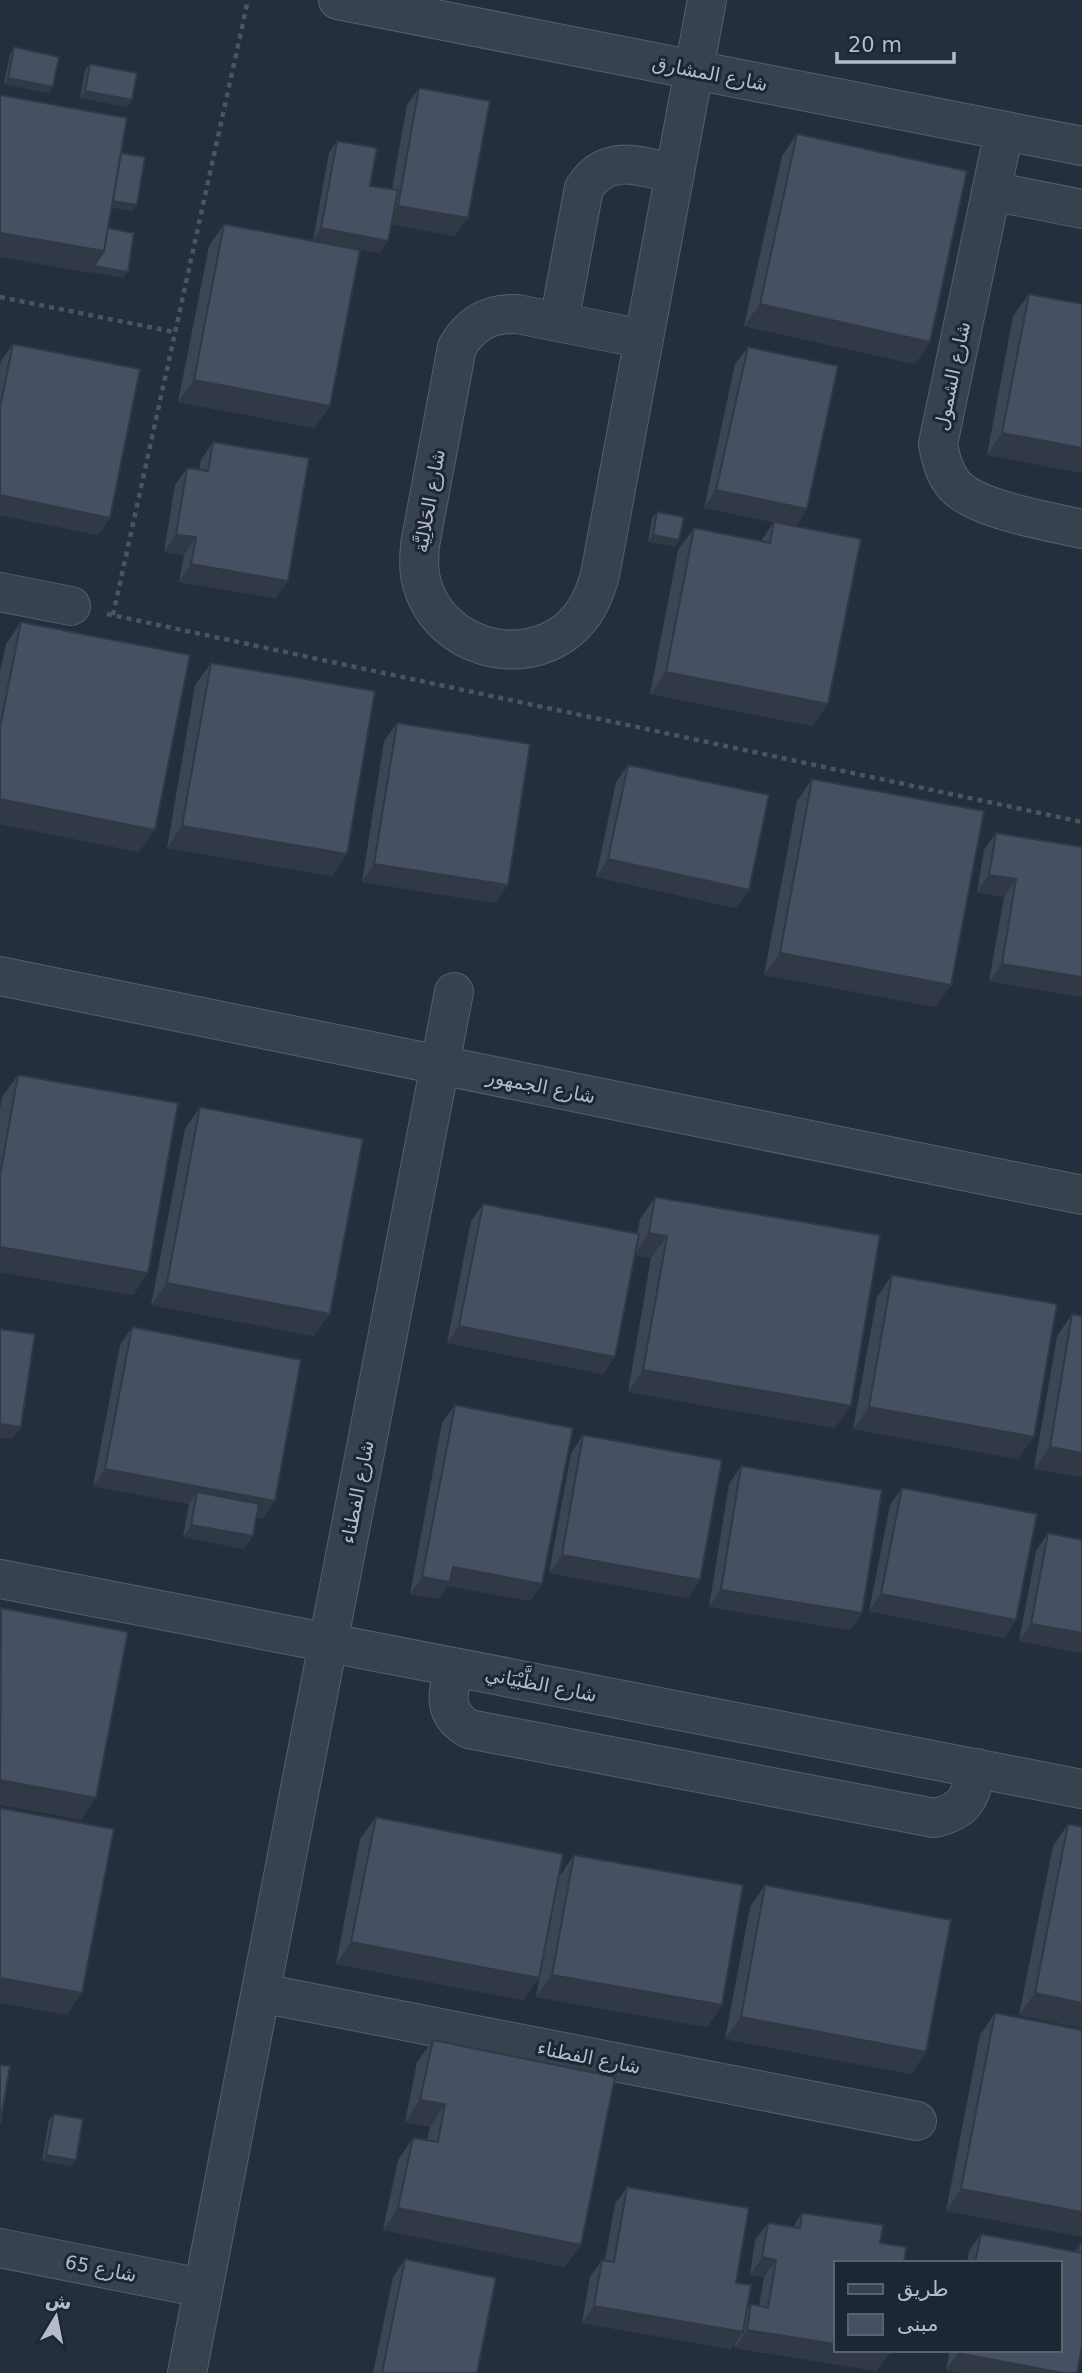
<svg xmlns="http://www.w3.org/2000/svg" width="1082" height="2373" viewBox="0 0 1082 2373" font-family="'DejaVu Sans','Noto Naskh Arabic',sans-serif">
  <style>
    .lines { fill: none; stroke-linecap: round; stroke-linejoin: round }
    .minor-casing { stroke: #565f6c; stroke-width: 40 }
    .path { stroke: #44595c; stroke-width: 4.5; stroke-dasharray: 5 5; stroke-linecap: butt }
    .minor { stroke: #38414e; stroke-width: 38 }
    .wall { fill: #3b4654 }
    .shaded-wall { fill: #303945 }
    .building { fill: #455162; stroke: #303945; stroke-width: 2 }
    .labels { text-anchor: middle; dominant-baseline: central; stroke-width: 6; stroke-linejoin: round; paint-order: stroke }
    .street-label { font-size: 19px; fill: #b4bcc9; stroke: #1d2633 }
  </style>
  <rect width="100%" height="100%" fill="#242f3e"/>
  <g class="lines">
    <defs>
      <path id="minor" d="M338,0L1082,146
        M1004,131L938,444C941,459 944,473 954,485C976,510 1048,521 1082,529
        M991,191L1082,209
        M559,322L584,188C608,152 639,166 675,174
        M644,339L517,314C490,313 471,323 457,347L420,545C419,559 418,573 423,587C442,647 520,669 568,630C586,615 594,596 600,575L707,0
        M0,592L71,606
        M0,976L1082,1195
        M0,1579L1082,1789
        M454,1667C448,1694 441,1712 469,1729L934,1818C966,1811 970,1798 977,1768
        M261,1993L917,2121
        M0,2248L202,2288
        M187,2373L454,992"/>
    </defs>
    <use href="#minor" class="minor-casing"/>
    <path class="path" d="M0,297L174,332
      M107,614L1082,822
      M113,615L248,0"/>
    <use href="#minor" class="minor"/>
  </g>
  <path class="wall" d="M14,47L53,87L49,93L4,84L10,54Z
    M90,64L128,107L80,98L85,70Z
    M419,88L455,236L391,224L380,253L313,240L329,153L337,141L370,186L392,189L407,105Z
    M797,134L930,342L915,364L744,326L782,156Z
    M224,224L315,428L178,402L209,246Z
    M1029,294L1082,304V473L987,455L1013,316Z
    M13,344L110,518L98,535L0,515V365L1,361Z
    M748,347L807,509L796,526L813,726L650,694L678,550L694,528L761,541L774,522L704,508L735,364Z
    M213,442L276,598L179,582L184,555L164,552L175,485L187,468L199,470L201,460Z
    M657,512L679,540L675,546L648,542L652,518Z
    M21,622L139,852L0,824V672L6,644Z
    M211,663L347,854L332,876L167,848L195,685Z
    M397,723L508,885L495,903L362,882L384,741Z
    M628,765L736,908L596,877L616,782Z
    M812,779L936,1007L764,975L797,801Z
    M996,833L1082,847V997L989,981L1004,897L977,892L984,850Z
    M18,1075L148,1273L133,1295L0,1272V1109L2,1097Z
    M200,1107L314,1336L151,1305L185,1129Z
    M655,1197L835,1428L628,1392L651,1258L635,1255L615,1357L603,1374L447,1343L471,1221L483,1204L637,1234L640,1219Z
    M892,1275L1018,1459L853,1429L877,1297Z
    M1072,1314L1082,1316V1477L1034,1469L1057,1336Z
    M132,1327L275,1501L263,1518L256,1517L253,1536L244,1549L183,1537L189,1504L93,1486L120,1345Z
    M455,1405L530,1601L448,1586L438,1599L410,1594L442,1423Z
    M583,1435L700,1580L688,1598L549,1573L571,1453Z
    M741,1466L862,1613L850,1630L709,1607L729,1484Z
    M902,1488L1016,1620L1004,1638L869,1611L890,1505Z
    M1048,1533L1082,1540V1653L1019,1641L1036,1551Z
    M376,1817L559,1877L574,1855L722,2005L707,2027L536,1997L555,1895L523,2000L336,1964L360,1839Z
    M1068,1824L1082,2028L1019,2015L1053,1846Z
    M765,1885L926,2052L911,2074L725,2039L750,1907Z
    M995,2013L1082,2030L946,2211L980,2035Z
    M433,2040L581,2245L565,2267L383,2230L398,2160L413,2138L427,2140L430,2127L405,2122L417,2062Z
    M54,2114L76,2160L71,2166L42,2161L49,2120Z
    M627,2187L736,2283L747,2310L751,2304L759,2306L764,2277L750,2275L755,2240L768,2223L793,2227L802,2213L880,2243L877,2371L735,2348V2343L731,2349L582,2323L590,2277L602,2260H605L615,2204Z
    M981,2234L1075,2252L1080,2243L1077,2373H960L946,2370L950,2350H1059V2263H967L969,2251Z
    M405,2259L477,2373H373L393,2277Z"/>
  <path class="shaded-wall" d="M8,78L53,87L49,93L4,84Z
    M85,91L132,100L128,107L80,98Z
    M105,199L137,205L132,211L100,206Z
    M398,206L468,218L455,236L385,223Z
    M321,228L388,241L380,253L313,240Z
    M0,233L104,251L128,272L123,278L89,272V273L0,257Z
    M760,304L930,342L915,364L744,326Z
    M194,380L330,406L315,428L178,402Z
    M1002,433L1082,448V473L987,455Z
    M716,490L807,509L795,527L704,508Z
    M0,495L110,518L98,535L0,515Z
    M176,535L196,537L184,555L164,552Z
    M653,535L679,540L675,546L648,542Z
    M191,564L288,581L276,598L179,582Z
    M666,672L828,704L813,726L650,694Z
    M0,799L155,830L139,852L0,824Z
    M182,826L347,854L332,876L167,848Z
    M608,859L749,890L736,908L596,877Z
    M374,864L508,885L495,903L362,882Z
    M989,875L1016,879L1004,897L977,892Z
    M780,953L951,985L936,1007L764,975Z
    M1002,964L1082,977V997L989,981Z
    M649,1233L667,1236L651,1258L634,1255Z
    M0,1247L148,1273L133,1295L0,1272Z
    M167,1283L330,1314L314,1336L151,1305Z
    M459,1326L615,1357L603,1374L447,1343Z
    M643,1370L851,1406L835,1428L628,1392Z
    M869,1407L1034,1437L1018,1459L853,1429Z
    M0,1424L21,1427L12,1439L0,1438Z
    M1050,1447L1082,1453V1477L1034,1469Z
    M105,1469L275,1501L263,1518L195,1505L197,1492L189,1504L93,1486Z
    M191,1525L253,1536L244,1549L183,1537Z
    M562,1555L700,1580L688,1598L549,1573Z
    M453,1567L542,1584L530,1601L448,1586L438,1599L410,1594L422,1577Z
    M721,1590L862,1613L850,1630L709,1607Z
    M881,1594L1016,1620L1004,1638L869,1611Z
    M1031,1624L1082,1633V1653L1019,1641Z
    M0,1780L96,1798L81,1820L0,1805Z
    M351,1942L539,1978L523,2000L336,1964Z
    M552,1975L722,2005L707,2027L536,1997Z
    M0,1978L82,1993L67,2015L0,2003Z
    M1035,1993L1082,2003V2028L1019,2015Z
    M741,2017L926,2052L911,2074L725,2039Z
    M420,2100L445,2104L430,2127L405,2122Z
    M46,2155L76,2160L71,2166L42,2161Z
    M961,2189L1082,2212V2237L946,2211Z
    M398,2208L581,2245L565,2267L383,2230Z
    M762,2257L776,2260L764,2277L750,2275Z
    M594,2306L743,2332L731,2349L582,2323Z
    M747,2330L835,2344V2350H871L890,2353L877,2371L735,2348Z
    M958,2353L1063,2373H960L946,2370Z"/>
  <path class="building" d="M14,47L59,57L53,87L8,78Z
    M90,64L137,73L132,100L85,91Z
    M419,88L490,101L468,218L398,206Z
    M0,95L127,118L104,251L0,233Z
    M797,134L967,171L930,342L760,304Z
    M337,141L377,148L370,186L398,190L388,241L321,228Z
    M121,153L145,157L137,205L113,201Z
    M224,224L360,250L330,406L194,380Z
    M108,228L134,233L128,272L94,266L104,251Z
    M1029,294L1082,304V448L1002,433Z
    M13,344L140,369L110,518L0,495V407Z
    M748,347L838,366L807,509L716,490Z
    M213,442L309,458L288,581L191,564L196,537L176,535L187,468L208,471Z
    M657,512L684,517L679,540L653,535Z
    M774,522L861,539L828,704L666,672L694,528L770,543Z
    M21,622L190,655L155,830L0,799V727Z
    M211,663L375,691L347,854L182,826Z
    M397,723L530,744L508,885L374,864Z
    M628,765L769,795L749,890L608,859Z
    M812,779L984,811L951,985L780,953Z
    M996,833L1082,847V977L1002,964L1016,879L989,875Z
    M18,1075L178,1103L148,1273L0,1247V1175Z
    M200,1107L363,1139L330,1314L167,1283Z
    M655,1197L880,1235L851,1406L643,1370L667,1236L649,1233Z
    M483,1204L639,1234L615,1357L459,1326Z
    M892,1275L1057,1304L1034,1437L869,1407Z
    M1072,1314L1082,1316V1453L1050,1447Z
    M132,1327L301,1360L275,1501L105,1469Z
    M0,1329L35,1334L21,1427L0,1424Z
    M455,1405L573,1428L542,1584L453,1567L450,1582L422,1577Z
    M583,1435L722,1460L700,1580L562,1555Z
    M741,1466L882,1490L862,1613L721,1590Z
    M902,1488L1037,1514L1016,1620L881,1594Z
    M197,1492L259,1504L253,1536L191,1525Z
    M1048,1533L1082,1540V1633L1031,1624Z
    M1,1608L128,1632L96,1798L0,1780Z
    M0,1808L114,1829L82,1993L0,1978Z
    M376,1817L563,1854L539,1978L351,1942Z
    M1068,1824L1082,1827V2003L1035,1993Z
    M574,1855L743,1885L722,2005L552,1975Z
    M765,1885L951,1920L926,2052L741,2017Z
    M995,2013L1082,2030V2212L961,2189Z
    M433,2040L615,2077L581,2245L398,2208L413,2138L438,2142L445,2104L420,2100Z
    M0,2065L10,2066L0,2124Z
    M54,2114L83,2119L76,2160L46,2155Z
    M627,2187L749,2208L736,2283L751,2285L743,2332L594,2306L602,2260L614,2262Z
    M802,2213L883,2225L880,2243L906,2247L904,2263H835V2344L747,2330L751,2304L768,2308L776,2260L762,2257L768,2223L800,2228Z
    M981,2234L1082,2253V2346L1077,2373H1063L958,2353L959,2350H1059V2263H975Z
    M1080,2243H1082V2253L1078,2252Z
    M405,2259L496,2278L477,2373H382Z
    M871,2350H890V2353Z"/>
  <g class="labels">
    <g class="street-label">
      <text transform="translate(710 73) rotate(11)">شارع المشارق</text>
      <text transform="translate(952 376) rotate(-78)">شارع الشمول</text>
      <text transform="translate(429 501) rotate(-80)">شارع الحَلالِيَّة</text>
      <text transform="translate(541 1086) rotate(11)">شارع الجمهور</text>
      <text transform="translate(357 1492) rotate(-79)">شارع الفطناء</text>
      <text transform="translate(541 1684) rotate(11)">شارع الظَّبْيَاني</text>
      <text transform="translate(589 2057) rotate(11)">شارع الفطناء</text>
      <text transform="translate(101 2268) rotate(11)">شارع 65</text>
    </g>
  </g>
  <rect x="834" y="2261" width="228" height="91" fill="#1d2633" stroke="#59626f" stroke-width="2"/>
  <rect x="848" y="2284" width="35" height="10" fill="#38414e" stroke="#59626f" stroke-width="2"/>
  <text x="897" y="2296" font-size="21" fill="#b4bcc9">طريق</text>
  <rect x="848" y="2314" width="35" height="21" fill="#455162" stroke="#59626f" stroke-width="2"/>
  <text x="897" y="2331" font-size="21" fill="#b4bcc9">مبنى</text>
  <g transform="translate(56 2317) rotate(10)" stroke="#1d2633" stroke-width="5" paint-order="stroke">
  <path d="M0-5L12 26L0 18L-12 26Z" fill="#b4bcc9"/>
  <text y="-10" font-size="19" font-weight="bold" text-anchor="middle" fill="#b4bcc9">ش</text>
  </g>
  <path d="M837 52v10h117v-10" fill="none" stroke="#b4bcc9" stroke-width="3.5"/>
  <text x="848" y="52" font-size="21" fill="#b4bcc9" stroke="#1d2633" stroke-width="5" paint-order="stroke">20 m</text>
</svg>
